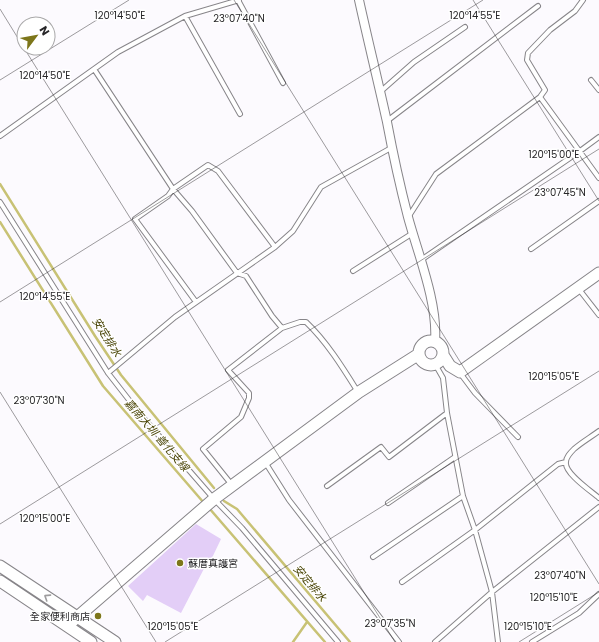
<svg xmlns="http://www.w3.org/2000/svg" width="599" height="642" viewBox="0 0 599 642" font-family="Poppins,'Noto Sans TC',sans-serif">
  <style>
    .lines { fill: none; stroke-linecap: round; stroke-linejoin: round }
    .stream { stroke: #c8c275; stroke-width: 2.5 }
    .building { fill: #e3cef7 }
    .lane-casing { stroke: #878589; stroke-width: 6 }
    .street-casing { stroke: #878589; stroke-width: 10 }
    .secondary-casing { stroke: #878589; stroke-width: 13 }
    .lane { stroke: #fff; stroke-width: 4 }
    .street { stroke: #fff; stroke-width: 8 }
    .secondary { stroke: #fff; stroke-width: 11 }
    .oneway { stroke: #9e9d9e }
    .ticks { fill: none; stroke: #272628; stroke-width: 1; stroke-opacity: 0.45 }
    .poi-dot { fill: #7d761a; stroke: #fff; stroke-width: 1.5 }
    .labels { text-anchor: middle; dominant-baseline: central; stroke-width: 3; stroke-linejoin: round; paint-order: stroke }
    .poi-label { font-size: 10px; fill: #272628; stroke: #fff; text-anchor: start }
    .water-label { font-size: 11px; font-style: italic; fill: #4a4507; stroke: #fff }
    .ticks-label { font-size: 10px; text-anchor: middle; fill: #272628; stroke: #fff; stroke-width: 3; stroke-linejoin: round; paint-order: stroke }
  </style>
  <rect width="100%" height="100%" fill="#fcfafe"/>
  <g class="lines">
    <path class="stream" d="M0,184L95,336L121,375L214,488
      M0,222L103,386L204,503
      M224,501L237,509L350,642
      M209,508L325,642
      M293,642L307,622"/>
  </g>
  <path class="building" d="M196,524L221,539L211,560L209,559L181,613L147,595L143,601L128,586Z"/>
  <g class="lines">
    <defs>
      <path id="lane" d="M238,0L283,83
        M185,16L240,114
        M94,69L173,189L192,211L237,273L246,276L272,316L282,328L300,322H306C327,342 343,368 358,392
        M591,80L599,90
        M380,92L414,62L465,27
        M540,97L599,178
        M387,121L538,6
        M0,136L118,52L185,16L239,0
        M0,202L108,373L140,414L214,499L242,528L338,642
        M409,216L436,174L540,97L545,90L527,60L528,53L550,30L575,11L583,0
        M531,249L599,201
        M421,260L580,151L599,137
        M353,271L413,233
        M578,288L599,315
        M196,302L135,219L168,196L173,189L208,165L218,171L275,247
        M435,364L443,378L447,413L463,496L475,530L492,592L498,642
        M108,373L175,317L275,247L293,231L321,187L391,148
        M460,373L475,393L518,437
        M599,431C591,437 582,442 574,449C570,453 566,457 566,462C564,473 591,491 599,498
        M265,462L289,500L399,642
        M232,485L203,449L241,417L249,398V393L228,370L282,328
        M327,486L381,447L389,457L447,413
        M388,503L455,457
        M373,557L463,496
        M402,582L475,530L558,464L566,462
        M435,642L492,592L599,507
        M532,642L579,613L599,594"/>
      <path id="street" d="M359,0C368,41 378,81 387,122C393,154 400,186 408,217C418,254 438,303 435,341"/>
      <path id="secondary" d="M419 353a12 12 0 1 1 24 0a12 12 0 1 1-24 0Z
        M443,355L450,366L460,372L599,273
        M0,566L115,642
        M0,581L91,642
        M67,626L214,499L359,392L419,354"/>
    </defs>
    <use href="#lane" class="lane-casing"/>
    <use href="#street" class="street-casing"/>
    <use href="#secondary" class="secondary-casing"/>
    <use href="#lane" class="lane"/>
    <use href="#street" class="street"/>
    <use href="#secondary" class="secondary"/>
  </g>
  <defs><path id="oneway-chevron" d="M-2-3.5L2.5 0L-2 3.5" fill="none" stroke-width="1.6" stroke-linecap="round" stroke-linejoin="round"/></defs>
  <use class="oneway" href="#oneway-chevron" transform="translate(47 597) rotate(-147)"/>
  <path class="ticks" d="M234,0L599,584M473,0L599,201M0,9L24,48M24,48L395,642M0,80L129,0M0,302L483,0M0,392L156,642M0,524L599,149M165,642L599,371M519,642L599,592"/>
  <g class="poi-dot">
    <circle cx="180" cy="563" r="4"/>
    <circle cx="98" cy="616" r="4"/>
  </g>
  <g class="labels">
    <g class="poi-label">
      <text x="188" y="563">蘇厝真護宮</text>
      <text x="90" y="616" text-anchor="end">全家便利商店</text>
    </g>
    <g class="water-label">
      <text transform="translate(107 337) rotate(58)">安定排水</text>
      <text transform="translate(157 435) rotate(49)">嘉南大圳 善化支線</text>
      <text transform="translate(310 583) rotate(50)">安定排水</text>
    </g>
  </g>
  <g class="ticks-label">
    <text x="120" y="19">120°14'50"E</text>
    <text x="475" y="19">120°14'55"E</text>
    <text x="239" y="22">23°07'40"N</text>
    <text x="45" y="79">120°14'50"E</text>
    <text x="554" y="158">120°15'00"E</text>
    <text x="560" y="196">23°07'45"N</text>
    <text x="45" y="300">120°14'55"E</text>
    <text x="554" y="380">120°15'05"E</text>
    <text x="39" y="404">23°07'30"N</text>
    <text x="45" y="522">120°15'00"E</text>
    <text x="560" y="579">23°07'40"N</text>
    <text x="554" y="601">120°15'10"E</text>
    <text x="390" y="627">23°07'35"N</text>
    <text x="173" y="630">120°15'05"E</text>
    <text x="528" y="630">120°15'10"E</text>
  </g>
  <g transform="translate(36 36) rotate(58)"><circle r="19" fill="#ffffff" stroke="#a9a8a9"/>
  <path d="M0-3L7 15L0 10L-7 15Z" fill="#7d761a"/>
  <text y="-6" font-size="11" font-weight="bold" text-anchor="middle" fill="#272628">N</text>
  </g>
</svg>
